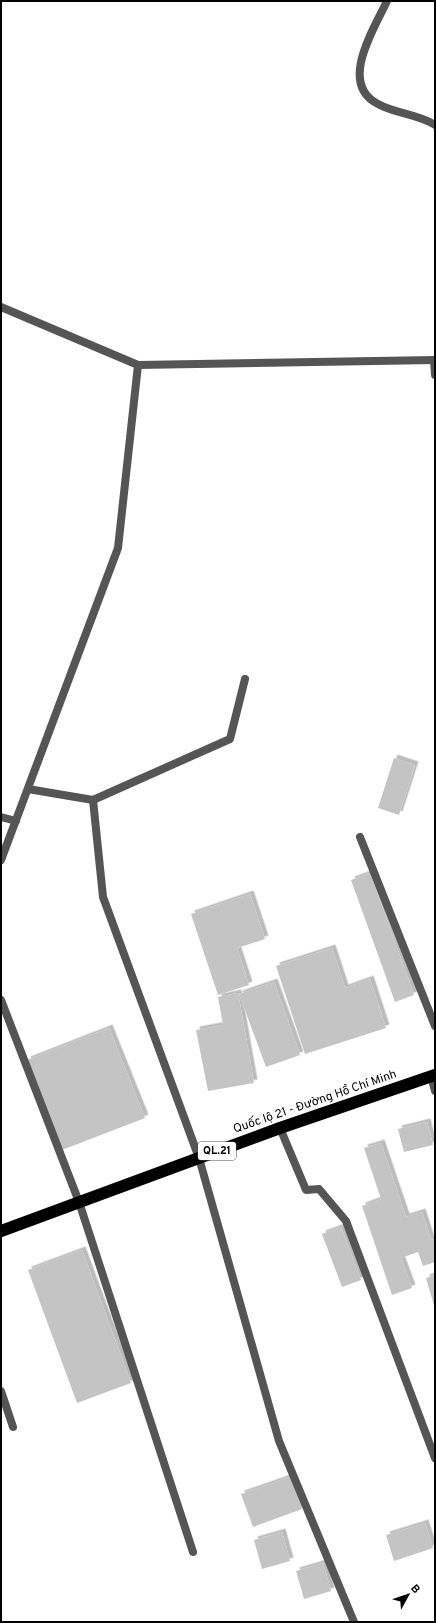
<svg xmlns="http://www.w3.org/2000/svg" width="436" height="1623" viewBox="0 0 436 1623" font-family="Overpass,sans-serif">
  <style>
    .building { fill: #c4c4c4; filter: url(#shadow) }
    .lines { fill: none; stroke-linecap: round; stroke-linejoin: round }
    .lane { stroke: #555; stroke-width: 8 }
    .street { stroke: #555; stroke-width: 8 }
    .highway { stroke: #000; stroke-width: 12 }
    .labels { text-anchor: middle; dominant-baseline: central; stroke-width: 3; stroke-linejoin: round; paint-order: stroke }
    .shield { fill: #fff; stroke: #4c4c4c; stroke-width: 1 }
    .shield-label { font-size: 11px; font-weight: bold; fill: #000 }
    .street-label { font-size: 12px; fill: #000; stroke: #fff }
  </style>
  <defs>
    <filter id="shadow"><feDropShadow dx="3.5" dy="-3.5" stdDeviation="0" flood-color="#0004"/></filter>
  </defs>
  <rect width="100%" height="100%" fill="#fff"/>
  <path class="building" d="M394,758L415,765L399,815L378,808Z
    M370,873L414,995L395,1002L351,880Z
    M250,894L265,939L237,948L249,985L218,995L191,914Z
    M332,948L345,988L370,979L386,1028L305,1054L276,966Z
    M274,982L300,1055L266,1067L239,994Z
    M238,993L254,1083L208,1091L196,1030L223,1025L218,997Z
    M109,1028L145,1118L62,1150L27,1060Z
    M427,1122L433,1145L404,1152L398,1129Z
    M381,1143L406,1217L422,1212L431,1240L435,1239V1262L423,1266L418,1252L401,1258L412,1288L392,1295L362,1206L381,1199L364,1148Z
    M341,1227L361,1280L342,1287L322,1234Z
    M82,1250L131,1383L77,1403L28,1270Z
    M435,1275V1309L426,1278Z
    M290,1477L302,1509L253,1527L241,1494Z
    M425,1523L433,1548L394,1561L386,1535Z
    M282,1532L290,1561L262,1569L254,1540Z
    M323,1563L331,1591L304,1599L296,1571Z"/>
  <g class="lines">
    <path class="lane" d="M434,360L435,375
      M28,789L93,800L230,739L245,679
      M93,800L103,897L199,1158L279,1441L354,1622
      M1,860L118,548L138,365
      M1,1000L79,1202L193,1552
      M280,1128L306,1190L319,1189L346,1221L435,1458
      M1,1391L13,1427"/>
    <path class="street" d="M387,1C374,29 338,84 378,104C396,114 418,114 435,125
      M1,307L138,365L435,360
      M1,817L16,821
      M360,837L435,1026
      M431,1076L435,1091"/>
    <path class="highway" d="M1,1231L280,1128L435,1075"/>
  </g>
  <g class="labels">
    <rect class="shield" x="198" y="1142" width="38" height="18" rx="3"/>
    <g class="shield-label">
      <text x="217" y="1151">QL.21</text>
    </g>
    <g class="street-label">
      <text transform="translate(315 1102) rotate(-19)">Quốc lộ 21 - Đường Hồ Chí Minh</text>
    </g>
  </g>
  <rect width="436" height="1623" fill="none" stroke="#000000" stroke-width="4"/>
  <g transform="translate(408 1595) rotate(50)" stroke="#ffffff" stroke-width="3" paint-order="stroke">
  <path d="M0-3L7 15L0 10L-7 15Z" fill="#000000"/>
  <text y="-6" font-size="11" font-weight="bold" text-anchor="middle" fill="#000000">B</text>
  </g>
</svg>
